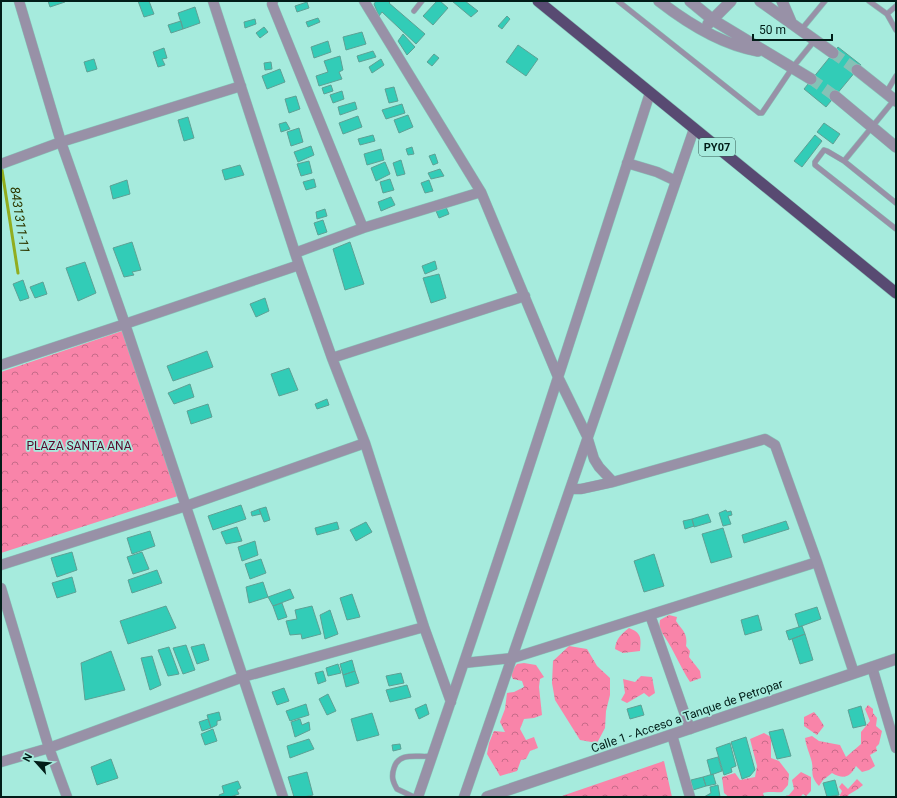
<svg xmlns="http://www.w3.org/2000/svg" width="897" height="798" viewBox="0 0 897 798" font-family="Roboto,sans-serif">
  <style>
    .forest { fill: url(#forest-crowns) }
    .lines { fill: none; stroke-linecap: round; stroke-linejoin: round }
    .stream { stroke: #91ad1f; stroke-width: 3 }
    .building { fill: #32ccb7; stroke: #5da195 }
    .tertiary-tunnel { stroke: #85c2b6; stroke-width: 11; stroke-dasharray: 11 5.5; stroke-linecap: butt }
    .service-casing { stroke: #88c6ba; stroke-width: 6 }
    .minor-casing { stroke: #88c6ba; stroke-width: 11 }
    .tertiary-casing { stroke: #88c6ba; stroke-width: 12 }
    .trunk-casing { stroke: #88c6ba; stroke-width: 12 }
    .service { stroke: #9891a7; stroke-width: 5 }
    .minor { stroke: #9891a7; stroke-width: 10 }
    .tertiary { stroke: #9891a7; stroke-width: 11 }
    .trunk { stroke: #584a72; stroke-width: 11 }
    .labels { text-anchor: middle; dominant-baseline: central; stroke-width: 3.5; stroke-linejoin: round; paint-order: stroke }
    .shield { fill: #a6ebdd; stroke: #325b53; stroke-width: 1 }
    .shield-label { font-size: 11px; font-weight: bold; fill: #011d18 }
    .park-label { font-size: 12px; fill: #59092c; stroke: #a6ebdd }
    .street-label { font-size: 12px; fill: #011d18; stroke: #a6ebdd }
    .water-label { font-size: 13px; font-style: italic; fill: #2e3901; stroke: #a6ebdd }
  </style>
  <defs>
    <pattern id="forest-crowns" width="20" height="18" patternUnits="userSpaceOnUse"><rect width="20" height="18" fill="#f984a9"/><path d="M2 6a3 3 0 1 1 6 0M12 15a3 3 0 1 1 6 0" fill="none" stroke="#c76b89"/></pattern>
  </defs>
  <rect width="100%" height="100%" fill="#a6ebdd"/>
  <path class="forest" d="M122,331L178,496L1,553V372Z
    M669,615L677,617L676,621C682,630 688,633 686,646L690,651L689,657L700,671L701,678L690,682C679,665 672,645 659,629L660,620Z
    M629,628C642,633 641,638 640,651L623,653L615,649C616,639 621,634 629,628Z
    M569,646L587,649L597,666L610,678V695L606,711L605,728L597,743L580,740L555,700L552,683L553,661Z
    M524,663L536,665L544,677L540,679L539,687L542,715L534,718L524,719L520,729L526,740L534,737L538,748L530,751L526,759L521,760L517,771L500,776L487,754L489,743L494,731L505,732L500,722L505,709L507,693L514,692L524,687L522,681L513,679L510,673L517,664Z
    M641,676L652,677L655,693L649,697L644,693L627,703L621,700L625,693L623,679L635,682Z
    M868,705L873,709V713L877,718L876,726L882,731L879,744L876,747L877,751L870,755L875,766L869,770L862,772L856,766C850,777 844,780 832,773L823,780L819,786C808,774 815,771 811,759C809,752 806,746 805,738L812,736L819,741L840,745L846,757L861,744V732L870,721L865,709Z
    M814,712L819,718L824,726L817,735L804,726V717Z
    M764,733L771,737V758L779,761L789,774L788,785L782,792C775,793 770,791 763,793L764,797H729L724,793L722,777L735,773L740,780L755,777L757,766L750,739Z
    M664,761L672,797H559Z
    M801,772L811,777V791L806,796L803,794L800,797H782L789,795L794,789L792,780Z
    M857,779L863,785L858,789L848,795L849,797H839L842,791L839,787L842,783L848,789Z"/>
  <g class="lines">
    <path class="stream" d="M2,170L18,273"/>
  </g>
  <path class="building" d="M48,1H65V2L50,7Z
    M138,1H149L154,14L144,17Z
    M376,1H391L389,3L425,34L416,44L382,12L379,16L374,4Z
    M437,1H440L448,8L433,25L423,16Z
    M452,1H465L478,11L471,17Z
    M307,2L309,8L297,12L295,6Z
    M195,7L200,23L183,29L178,13Z
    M507,16L510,19L502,29L498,26Z
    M318,18L320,22L308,27L306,22Z
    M255,19L256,24L245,28L244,22Z
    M181,21L183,29L171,33L168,25Z
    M264,27L268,32L260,38L256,33Z
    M362,32L366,44L346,50L343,37Z
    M403,34L415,47L407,55L398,41Z
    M328,41L331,52L314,58L311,47Z
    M518,45L538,59L526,76L506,62Z
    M838,47L861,65L826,107L804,89Z
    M164,48L167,58L162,59L165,65L158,67L153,52Z
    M373,51L376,57L359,62L357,56Z
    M434,54L439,58L432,66L427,62Z
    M340,56L343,70L339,72L342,79L319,86L316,76L328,72L324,61Z
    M94,59L97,69L87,72L84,62Z
    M381,59L384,65L372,73L369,67Z
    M271,62L272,69L265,70L264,63Z
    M280,69L285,82L267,89L262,76Z
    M331,85L333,91L324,94L322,88Z
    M394,87L398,101L389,103L385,89Z
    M342,91L344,99L333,103L330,95Z
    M296,96L300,109L289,113L285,99Z
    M355,102L357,109L340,115L338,107Z
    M402,104L405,113L386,119L382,110Z
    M408,115L413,127L399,133L394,120Z
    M358,116L362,127L343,134L339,123Z
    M188,117L194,138L184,141L178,120Z
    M286,122L290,129L281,132L279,124Z
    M824,123L840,134L833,144L817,132Z
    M299,128L303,142L291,146L287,132Z
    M373,135L375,141L360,145L358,139Z
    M815,135L822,141L802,167L794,161Z
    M311,146L314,155L298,162L294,152Z
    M412,147L414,154L408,155L406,149Z
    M381,149L384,160L367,165L364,154Z
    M435,154L438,163L433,165L429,156Z
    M401,160L405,174L397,176L393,163Z
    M309,161L312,173L301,176L297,164Z
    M385,162L390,174L376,181L371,168Z
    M240,165L244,175L225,180L222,170Z
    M440,169L444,176L431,179L428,173Z
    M314,179L316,187L306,190L303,182Z
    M390,179L394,190L383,193L380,182Z
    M127,180L130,194L113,199L110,186Z
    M429,180L433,191L425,193L421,183Z
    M391,197L395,205L381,211L378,202Z
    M446,207L449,214L439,218L436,211Z
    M325,209L327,216L317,219L316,212Z
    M323,220L327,232L318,235L314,223Z
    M132,242L141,270L132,272L134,275L124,277L113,248Z
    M350,242L364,284L345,290L333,249Z
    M435,261L437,269L425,274L422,266Z
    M85,262L96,293L78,301L66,268Z
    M439,274L446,298L431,303L423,278Z
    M23,280L29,298L20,301L13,284Z
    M43,282L47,294L35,298L30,287Z
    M265,298L269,311L256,317L250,304Z
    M207,351L213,367L173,381L167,366Z
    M289,368L298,390L279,396L271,374Z
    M190,384L194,397L174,404L168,393Z
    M327,399L329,405L317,409L315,404Z
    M208,404L212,417L191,424L187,411Z
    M241,505L246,519L213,530L208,516Z
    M266,507L270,520L264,522L259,509Z
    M259,509L261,514L252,516L251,512Z
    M726,510L727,512L731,511L732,515L728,516L731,524L723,526L719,513Z
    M708,514L711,522L694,527L692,519Z
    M692,519L694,526L685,529L683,521Z
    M786,521L789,529L744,543L742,535Z
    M337,522L339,529L317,535L315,528Z
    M366,522L372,532L356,541L350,530Z
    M237,527L242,541L226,544L221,532Z
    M723,528L732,557L711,563L702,534Z
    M150,531L155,546L132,554L127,538Z
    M255,541L258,555L242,561L238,547Z
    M72,552L77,570L57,577L51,558Z
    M142,552L149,569L133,574L127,557Z
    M654,554L664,586L644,592L634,561Z
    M261,559L266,573L250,579L245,564Z
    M157,570L162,583L132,593L128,580Z
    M72,577L76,592L57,598L52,583Z
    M263,582L268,597L249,603L246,587Z
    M290,589L294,598L273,606L268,597Z
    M352,594L360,617L347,620L340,598Z
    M282,603L287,617L278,620L273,606Z
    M166,606L176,628L128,644L120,621Z
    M312,606L321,634L302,639L301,634L290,635L286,621L297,619L295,610Z
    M817,607L821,619L799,627L795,614Z
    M330,610L338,634L325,639L320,615Z
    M758,615L762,630L745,635L741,620Z
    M802,626L805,634L789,640L786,631Z
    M805,634L813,660L800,664L792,639Z
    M204,644L209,660L197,664L191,647Z
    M186,645L195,670L183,674L173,648Z
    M169,647L179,674L168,676L158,650Z
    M111,651L125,690L85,700L81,663Z
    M152,656L161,685L150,690L141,658Z
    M352,660L355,671L343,675L340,664Z
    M338,664L341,673L328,676L326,668Z
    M323,671L326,681L318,684L315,673Z
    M355,671L359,683L346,687L343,675Z
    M401,673L404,683L389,686L386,676Z
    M407,685L411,697L390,702L386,690Z
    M284,688L289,701L277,705L272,692Z
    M328,694L336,711L327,715L319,699Z
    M306,704L309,715L290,721L286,711Z
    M426,704L429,714L419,719L415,709Z
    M641,705L644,715L630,719L627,709Z
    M861,706L866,725L853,728L848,710Z
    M219,712L221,720L217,721V725L211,728L207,715Z
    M372,713L379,735L357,741L351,719Z
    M208,719L211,728L202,731L199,722Z
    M300,719L302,725L309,722L310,730L295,737L291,722Z
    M213,729L217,741L205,745L201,734Z
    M783,729L791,756L777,759L769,732Z
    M746,737L755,770L750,776L742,779L731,742Z
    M309,739L314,749L290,758L287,746Z
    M730,743L736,766L731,768L732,772L724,775L716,748Z
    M400,744L401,749L393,751L392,745Z
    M718,757L722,771L711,775L707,760Z
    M111,759L118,778L97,785L91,767Z
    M307,772L313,795L304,797H294L288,777Z
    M713,774L716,784L706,786L703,777Z
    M703,777L706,786L693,790L691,780Z
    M835,780L839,795L827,797L823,783Z
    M238,781L241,788L237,790L239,794L230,797H220L219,795L224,793L222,786Z
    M718,785L720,797H704L711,793L710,787Z"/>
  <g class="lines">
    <path class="tertiary-tunnel" d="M833,53L857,70
      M811,79L835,96"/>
    <defs>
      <path id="service" d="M618,1L759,113H762L793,67L815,40
        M869,1L887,14L896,30
        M414,11L422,1
        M887,14L896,6
        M801,30L825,1
        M886,93L896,76
        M844,161L895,99
        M896,203L844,161L827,151L824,150L815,162V165L896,229
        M414,797L397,789C393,782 391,777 394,768C399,751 418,758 432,756"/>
      <path id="minor" d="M19,1L61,142L125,324L283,797
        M213,1L299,265L332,358L365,443L424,627L451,702
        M273,1L272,4L363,228
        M364,1L481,192L558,377L587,436L594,459L599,467L613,482
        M627,163L657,172L676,181
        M1,164L61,142L241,86
        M295,253L363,228L481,192
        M332,358L525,296
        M1,365L125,324L299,265
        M570,489H581L613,482L765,439L775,445L817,562L854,673
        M1,565L186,506L365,443
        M1,588L49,748L67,797
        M650,615L690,729
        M464,663L513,658L817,562
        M872,667L896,748
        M672,735L690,797
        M1,762L49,748L243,677L424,627
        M418,797C499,563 574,328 650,93
        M464,797L694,129"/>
      <path id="tertiary" d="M659,1C686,22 723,45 758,51
        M690,1L713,20L811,79
        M760,1L833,53
        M782,1L791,22
        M708,24L731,1
        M857,70L896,101
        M835,96L896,147
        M487,797L896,659"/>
      <path id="trunk" d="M538,1L896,293"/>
    </defs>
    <use href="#service" class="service-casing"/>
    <use href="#minor" class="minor-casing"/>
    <use href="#tertiary" class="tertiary-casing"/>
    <use href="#trunk" class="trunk-casing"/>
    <use href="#service" class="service"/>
    <use href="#minor" class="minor"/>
    <use href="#tertiary" class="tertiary"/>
    <use href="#trunk" class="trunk"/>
  </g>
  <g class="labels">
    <rect class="shield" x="699" y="138" width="36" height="18" rx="3"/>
    <g class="shield-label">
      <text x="717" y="147">PY07</text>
    </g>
    <g class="park-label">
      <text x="79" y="446">PLAZA SANTA ANA</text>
    </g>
    <g class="street-label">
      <text transform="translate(687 716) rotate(-19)">Calle 1 - Acceso a Tanque de Petropar</text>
    </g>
    <g class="water-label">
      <text transform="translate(20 220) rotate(81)">8431311-11</text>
    </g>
  </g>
  <rect width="897" height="798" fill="none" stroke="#011d18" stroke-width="4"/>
  <g transform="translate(36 762) rotate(297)" stroke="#a6ebdd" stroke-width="3" paint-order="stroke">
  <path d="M0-3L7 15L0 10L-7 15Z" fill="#011d18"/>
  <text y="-6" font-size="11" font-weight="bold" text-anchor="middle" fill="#011d18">N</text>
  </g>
  <path d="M753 34v6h79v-6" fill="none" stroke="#011d18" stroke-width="2"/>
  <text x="759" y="34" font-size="12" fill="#011d18" stroke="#a6ebdd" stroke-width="3" paint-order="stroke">50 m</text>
</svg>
